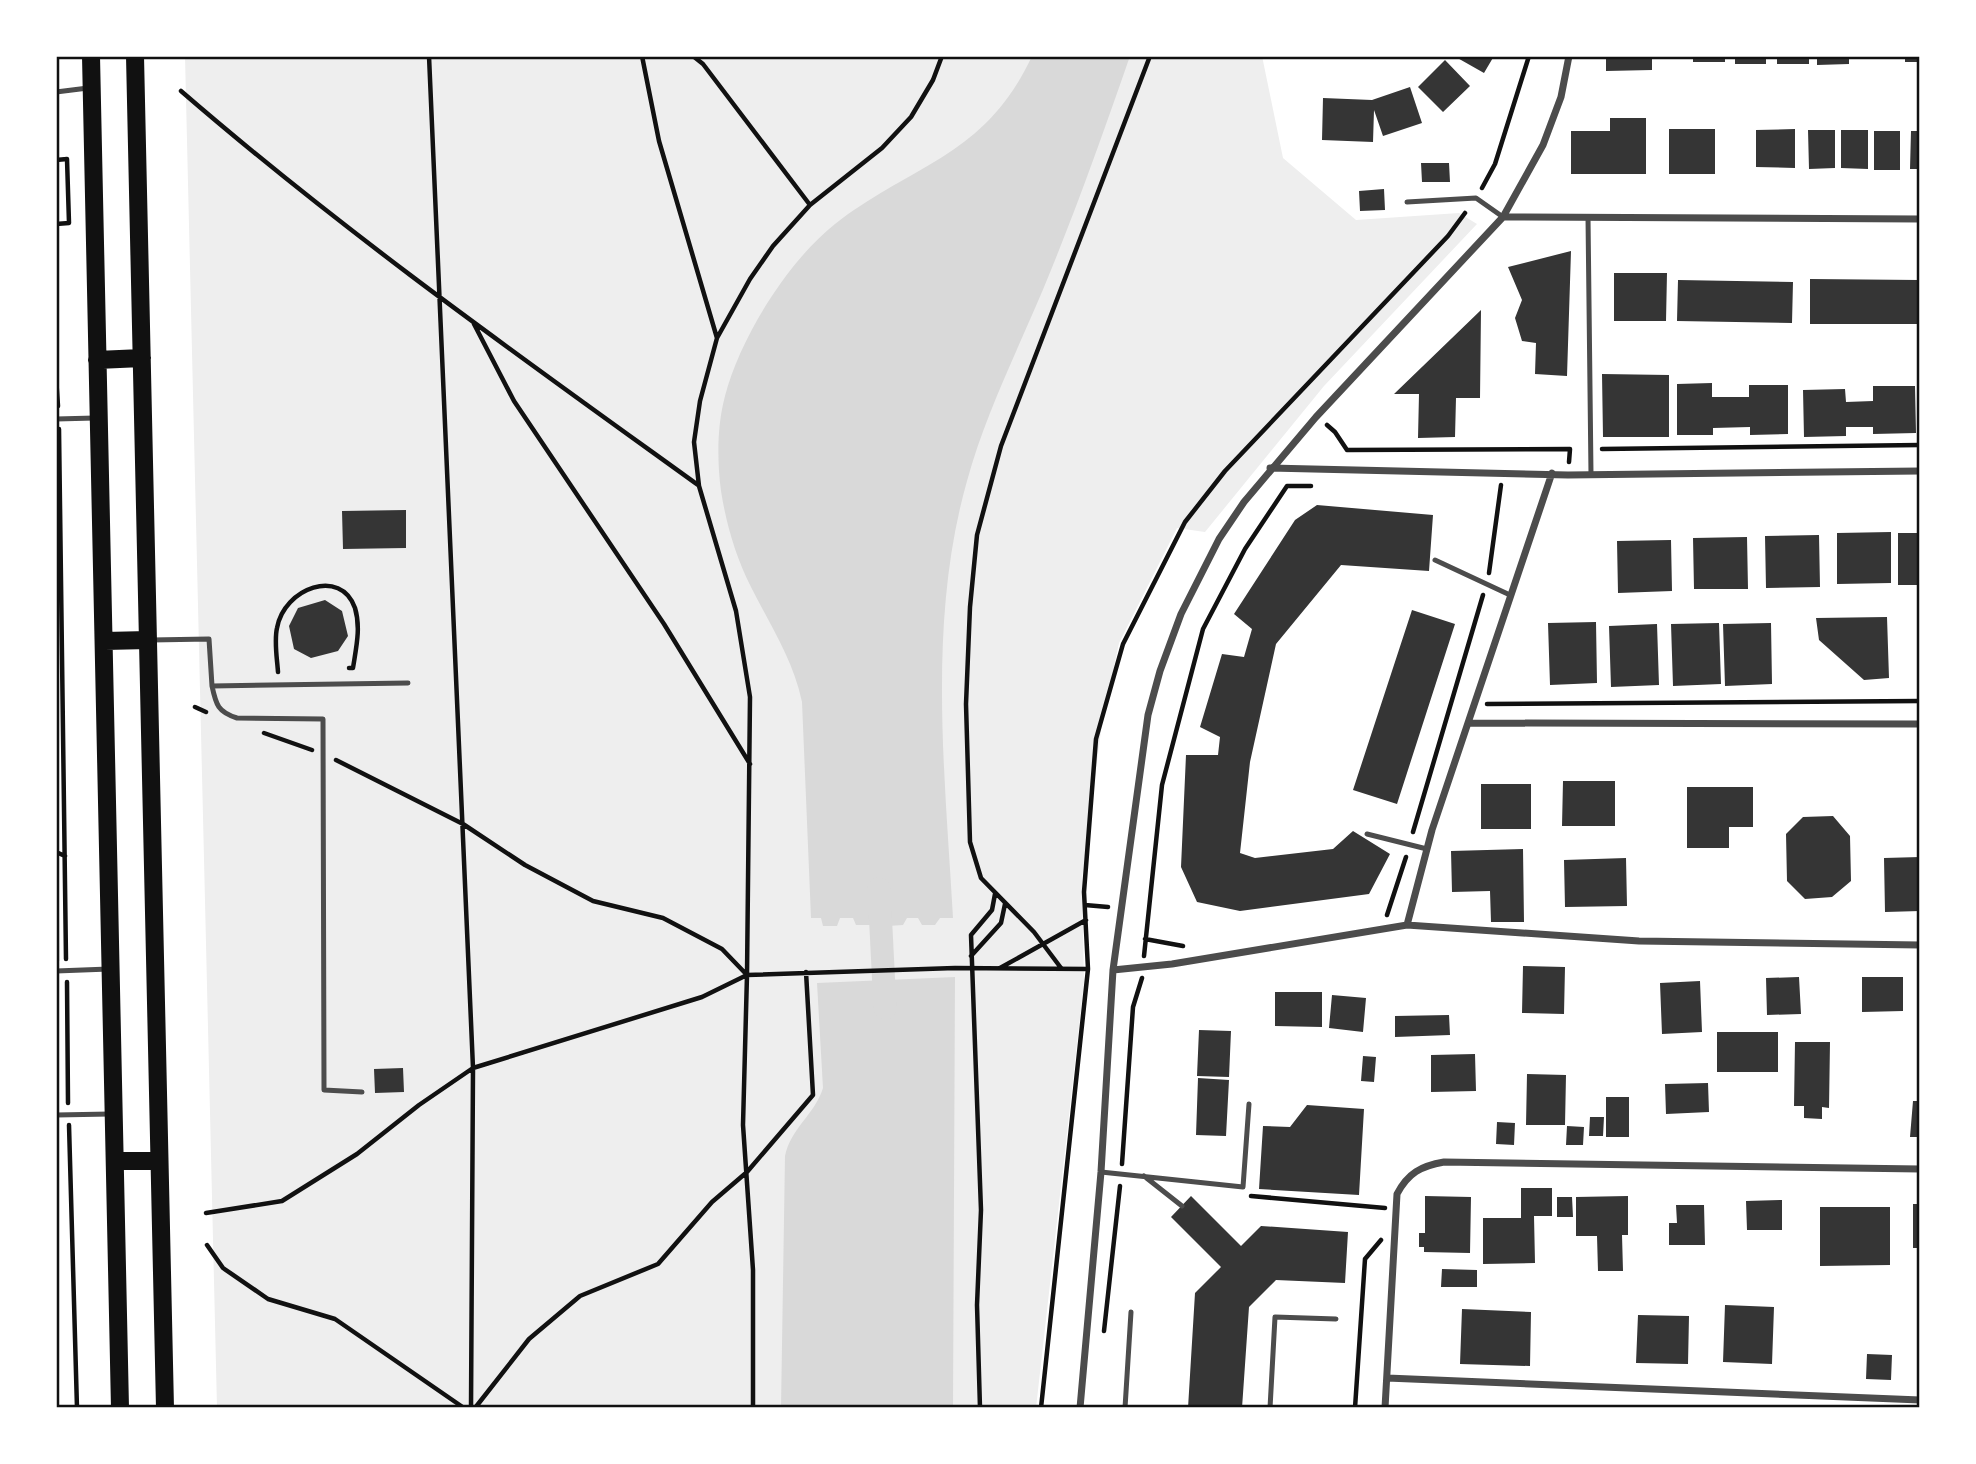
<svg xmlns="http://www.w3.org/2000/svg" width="1976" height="1464" viewBox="0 0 1976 1464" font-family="'Fira Sans',sans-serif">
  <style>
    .green { fill: #eee }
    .water { fill: #d9d9d9 }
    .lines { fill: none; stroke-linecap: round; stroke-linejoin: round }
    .canal { stroke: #d9d9d9; stroke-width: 23 }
    .building { fill: #353535 }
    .path { stroke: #111; stroke-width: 4.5 }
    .service { stroke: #4c4c4c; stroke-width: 5 }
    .minor { stroke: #4c4c4c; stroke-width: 7 }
    .primary { stroke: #111; stroke-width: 18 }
    .neatline { fill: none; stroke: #111; stroke-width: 2.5 }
  </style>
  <rect width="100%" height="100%" fill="#fff"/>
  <path class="green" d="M185,56H1262L1283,158L1356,220L1459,213L1477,224L1324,386L1205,532L1177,528L1119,643L1102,723L1082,878L1084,982L1036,1408H217Z
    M56,743L60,961H56Z"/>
  <path class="water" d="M1032,56H1130C1105,128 1080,199 1051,270C1023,340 987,408 967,481C927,622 945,774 953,918H940L935,925H922L918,918H907L903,925L888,926L885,918H873L870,925H856L853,918H840L837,926H823L821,918H811L802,702C793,659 770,625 751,587C736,558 726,523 721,491C717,460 717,426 725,396C740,338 788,261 835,224C914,163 985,157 1032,56Z
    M955,977L953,1408H781L785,1156C791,1128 815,1114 823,1088L817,983Z"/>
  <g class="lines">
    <path class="canal" d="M879,889L885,1008"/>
  </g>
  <path class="building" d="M1454,56H1494L1484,73Z
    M1606,56H1652V70L1606,71Z
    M1693,56H1725V62H1693Z
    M1735,56H1766V64H1735Z
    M1777,56H1809V64H1777Z
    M1817,56H1849V64L1817,65Z
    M1905,56H1920V62H1905Z
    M1445,60L1470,86L1443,112L1418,87Z
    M1410,87L1422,123L1383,136L1374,110L1373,142L1322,140L1323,98L1372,100Z
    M1610,118H1646V174H1571V131H1610Z
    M1669,129H1715V174H1669Z
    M1795,129V168L1756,167V130Z
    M1808,130H1835V168L1809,169Z
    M1841,130H1868V169L1841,168Z
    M1874,131H1900V170H1874Z
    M1911,131H1920V169H1910Z
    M1421,163H1449L1450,182H1422Z
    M1384,189L1385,210L1360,211L1359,191Z
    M1571,251L1567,376L1535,374L1536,343L1522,341L1515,318L1522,300L1508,267Z
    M1614,273H1667L1666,321H1614Z
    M1810,279L1919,280L1920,324H1810Z
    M1678,280L1793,282L1792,323L1677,321Z
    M1481,310L1480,398H1456L1455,437L1418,438L1419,394H1394Z
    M1602,374L1669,375V437H1603Z
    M1712,383V397H1749V385H1788V434L1750,435V427L1713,428V435H1677V384Z
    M1873,386H1915L1916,433L1873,434V427H1846V436L1804,437L1803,390L1845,389L1846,402L1873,401Z
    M1317,505L1433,515L1429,571L1341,565L1276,644L1250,762L1240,853L1255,858L1333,849L1353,831L1390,854L1369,894L1240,911L1197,902L1181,867L1186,755H1218L1220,737L1200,727L1222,654L1244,657L1252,629L1234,614L1295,520Z
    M406,510V548L343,549L342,511Z
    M1891,532V583L1837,584V533Z
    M1898,533H1920V585H1898Z
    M1819,535L1820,587L1766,588L1765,536Z
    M1747,537L1748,589H1694L1693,538Z
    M1671,540L1672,591L1618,593L1617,541Z
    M325,600L342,611L348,636L338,651L311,658L294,649L289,626L298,608Z
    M1412,610L1455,624L1397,804L1353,790Z
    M1887,617L1889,678L1864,680L1819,640L1816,618Z
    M1596,622L1597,683L1550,685L1548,623Z
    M1719,623L1721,684L1673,686L1671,624Z
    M1771,623L1772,684L1725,686L1723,624Z
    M1657,624L1659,685L1611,687L1609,626Z
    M1563,781H1615V826H1562Z
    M1481,784H1531V829H1481Z
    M1687,787H1753V827H1729V848H1687Z
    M1833,816L1850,836L1851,881L1832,897L1805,899L1787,881L1786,834L1803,817Z
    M1523,849L1524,922H1491L1490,891L1452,892L1451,851Z
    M1920,857V911L1885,912L1884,858Z
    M1626,858L1627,906L1565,907L1564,860Z
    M1523,966L1565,967L1564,1014L1522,1013Z
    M1799,977L1801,1014L1767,1015L1766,978Z
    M1862,977H1903V1011L1862,1012Z
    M1700,981L1702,1032L1662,1034L1660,983Z
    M1917,982H1920V1041H1917Z
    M1275,992H1322V1027L1275,1026Z
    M1332,995L1366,998L1363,1032L1329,1028Z
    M1449,1015L1450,1035L1395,1037V1016Z
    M1199,1030L1231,1031L1229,1077L1197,1076Z
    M1717,1032H1778V1072H1717Z
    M1795,1042H1830L1829,1108L1822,1107V1119L1804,1118V1106H1794Z
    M1475,1054L1476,1091L1431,1092V1055Z
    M1363,1056L1376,1057L1374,1082L1361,1081Z
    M403,1068L404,1092L375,1093L374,1069Z
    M1527,1074L1566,1075L1565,1125H1526Z
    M1198,1078L1229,1080L1226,1136L1196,1135Z
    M1708,1083L1709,1112L1666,1114L1665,1084Z
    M1606,1097H1629V1137H1606Z
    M1913,1101H1920V1137H1910Z
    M1307,1105L1364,1109L1359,1195L1259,1189L1263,1126L1290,1127Z
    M1590,1117H1604L1603,1136H1589Z
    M1497,1122L1515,1123L1514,1145L1496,1144Z
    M1567,1126L1584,1127L1583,1145H1566Z
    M1521,1188H1552V1216H1534L1535,1263L1483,1264V1218H1521Z
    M1191,1196L1241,1246L1261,1226L1348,1232L1345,1283L1276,1280L1249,1307L1242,1408H1188L1195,1293L1221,1267L1171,1217Z
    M1425,1196L1471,1197L1470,1253L1424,1252V1247H1419V1233H1425Z
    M1628,1196V1235H1622L1623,1271H1598L1597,1236H1576V1197Z
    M1557,1197H1572L1573,1217H1557Z
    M1782,1200V1230H1747L1746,1201Z
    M1913,1204H1920V1248H1913Z
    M1676,1205H1704L1705,1245H1669V1223H1677Z
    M1820,1207H1890V1265L1820,1266Z
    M1442,1269L1477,1270V1287H1441Z
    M1725,1305L1774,1307L1772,1364L1723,1362Z
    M1462,1309L1531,1312L1530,1366L1460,1364Z
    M1638,1315L1689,1316L1688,1364L1636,1363Z
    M1867,1354L1892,1355L1891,1380L1866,1379Z"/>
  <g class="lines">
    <path class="path" d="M429,56L473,1068L471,1408
      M642,56L659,141L717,338
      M693,56L703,64L810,205
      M181,91C345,233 522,358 698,485
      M56,160L67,159L69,223L56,224
      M1482,188L1495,164L1529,56
      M474,324L514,401L664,624L750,764
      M56,377L58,406
      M1327,425L1335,432L1347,450
      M59,429L66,959
      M1602,449L1920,445
      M1347,450L1570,449L1569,462
      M1489,573L1501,485
      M278,672C277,658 274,641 277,628C284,588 341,567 355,608C361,628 356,648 353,668H349
      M1487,704L1920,701
      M195,707L206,712
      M264,733L312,750
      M336,760L463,824L525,865L593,901L663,918L722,949L747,975L743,1125L753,1270V1408
      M1413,832L1483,595
      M56,852L65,856
      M1085,905L1108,907
      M1387,915L1406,857
      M1145,939L1183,946
      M971,956L1001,923L1005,904
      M1144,956L1162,785L1203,629L1245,549L1287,486H1311
      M1000,968L1086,920
      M1061,968L1034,932L981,878L970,842L966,704L970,607L977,535L1001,446L1150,56
      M747,975L750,697L736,611L699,486L694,442L700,401L717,338L750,279L773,246L810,205L882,148L911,117L933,80L942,56
      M67,982L68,1103
      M69,1125L77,1408
      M1122,1164L1133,1007L1142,978
      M1251,1196L1385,1208
      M206,1213L282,1201L357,1154L419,1105L473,1068L702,997L747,975L955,968L1088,969
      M207,1245L223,1268L268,1299L335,1319L464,1408
      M1104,1331L1120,1186
      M475,1408L529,1339L580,1296L658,1264L712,1202L747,1172L813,1095L806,972
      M980,1408L977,1305L981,1210L971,935L992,910L995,894
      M1041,1408L1088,969L1084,892L1096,739L1123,644L1185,522L1225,471L1448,236L1465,213
      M1355,1408L1365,1259L1381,1240"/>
    <path class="service" d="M56,92L88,88
      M1407,202L1476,198L1503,217
      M1588,217L1591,474
      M56,419L95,418
      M1435,560L1510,595
      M151,640L209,639L212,686L408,683
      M212,686C216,705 218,712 237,718L323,719L324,1090L362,1092
      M1367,834L1427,849
      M56,971L109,969
      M56,1115L110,1114
      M1101,1172L1243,1187L1249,1104
      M1144,1176L1182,1206
      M1125,1408L1131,1312
      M1270,1408L1275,1317L1336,1319"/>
    <path class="minor" d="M1503,217L1920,219
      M1270,468L1568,475L1920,471
      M1468,723L1920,724
      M1407,925L1432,830L1552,473
      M1113,970L1172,964L1407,925L1639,941L1920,945
      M1387,1378L1920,1400
      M1080,1408L1101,1172L1113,970L1148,715L1160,671L1181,614L1219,539L1244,502L1316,417L1503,217L1543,145L1561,97L1569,56
      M1385,1408L1397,1194C1408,1173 1421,1166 1444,1162L1920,1169"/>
    <path class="primary" d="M91,56L120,1408
      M135,56L165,1408
      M97,360L142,358
      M105,641L148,640
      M115,1161H159"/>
  </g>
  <rect width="1976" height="1464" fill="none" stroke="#ffffff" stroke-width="116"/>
  <rect x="58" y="58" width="1860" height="1348" class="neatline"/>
</svg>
